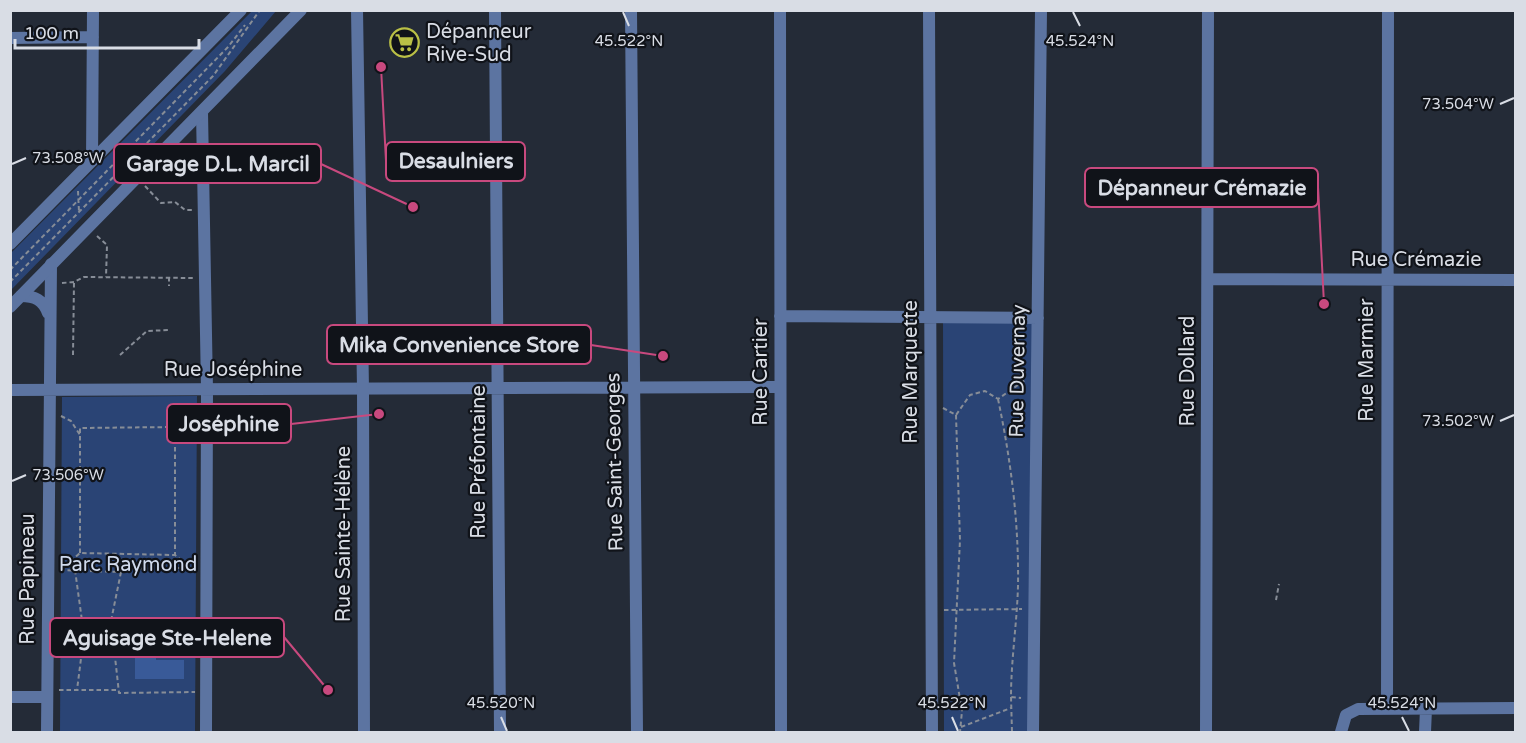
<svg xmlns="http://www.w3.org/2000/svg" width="1526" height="743" viewBox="0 0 1526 743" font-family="'Varela Round',sans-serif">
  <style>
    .green { fill: #2a4475 }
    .water { fill: #395a98 }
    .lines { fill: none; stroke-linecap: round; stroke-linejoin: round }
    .path { stroke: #878d97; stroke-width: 2; stroke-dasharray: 4.5 3; stroke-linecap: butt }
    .minor { stroke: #5c74a1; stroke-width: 12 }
    .tertiary { stroke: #5c74a1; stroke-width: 12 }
    .ticks { fill: none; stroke: #d9dde5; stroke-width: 2 }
    .labels { text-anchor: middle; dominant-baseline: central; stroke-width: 4.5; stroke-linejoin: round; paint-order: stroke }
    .poi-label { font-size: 20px; fill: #d9dde5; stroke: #101319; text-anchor: start }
    .street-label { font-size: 20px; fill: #d9dde5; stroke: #101319 }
    .park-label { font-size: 20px; fill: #d0daed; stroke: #101319 }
    .ticks-label { font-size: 15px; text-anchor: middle; fill: #d9dde5; stroke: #101319; stroke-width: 4.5; stroke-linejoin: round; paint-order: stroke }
    .leader { fill: none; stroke: #c8497e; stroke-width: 2 }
    .callout-dot { fill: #c8497e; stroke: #101319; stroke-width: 2 }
    .callout { fill: #101319; stroke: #c8497e; stroke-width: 2 }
    .callout-label { font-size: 21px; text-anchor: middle; font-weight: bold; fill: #d9dde5 }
  </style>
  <rect width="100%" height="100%" fill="#242b37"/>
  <path class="green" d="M252,11H276L225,71L11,290V253Z
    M943,318L1034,321L1028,732H944Z
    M197,396L195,732H60L62,397Z"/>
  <path class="water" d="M156,636V660H184V679H135V637Z"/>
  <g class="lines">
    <path class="path" d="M145,186L161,203L175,202L185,210H192
      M78,191L79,212
      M97,236L107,245L106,277
      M10,270L228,47L245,25
      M169,277V286
      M10,282L213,76L260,10
      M62,283L74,282L84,277L193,278
      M73,355L74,282
      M120,355L147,331L170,330
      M998,399C1011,461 1019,523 1018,586C1017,623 1011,660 1011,697L1021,698
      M943,408L956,415L970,395L985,391L998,399L1025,380
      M956,415L960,540L954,663L962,711L960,732
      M61,416L71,421L80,435
      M175,427L186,418L195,415
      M80,553V428L175,427V555
      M60,570L121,572L122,569L184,568L185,563L175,555L80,553L61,570
      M75,570L84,635L77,690
      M121,572L111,621L119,693L195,692
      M1276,600L1279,584
      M944,610L1022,609
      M59,690H119
      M1011,697L1012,732
      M961,727L1011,708"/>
    <path class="minor" d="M495,10L500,732
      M631,10L637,732
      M780,10L781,732
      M929,10L932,732
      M10,38L93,37
      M202,112L207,389L206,732
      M92,161L93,10
      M1208,279L1516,280
      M21,296C35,296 43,300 48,313
      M780,316L1038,318
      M10,390L780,387
      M10,697H47
      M1387,709L1388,10
      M47,732L51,264
      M1033,732L1041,10
      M1206,732L1208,10
      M1341,732L1346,715L1358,709L1516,708
      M1425,732L1426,709"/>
    <path class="tertiary" d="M357,10L363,389L364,732
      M10,244L241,10
      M10,307L301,10"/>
  </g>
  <path class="ticks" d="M623,12L629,26M1073,12L1080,26M1500,104L1514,98M12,164L26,158M1500,421L1514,415M12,481L26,475M501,717L507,731M952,717L958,731M1402,717L1409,731"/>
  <defs>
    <symbol id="supermarket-ring" viewBox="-11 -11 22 22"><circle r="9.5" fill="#101319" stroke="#bac046" stroke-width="1.5"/><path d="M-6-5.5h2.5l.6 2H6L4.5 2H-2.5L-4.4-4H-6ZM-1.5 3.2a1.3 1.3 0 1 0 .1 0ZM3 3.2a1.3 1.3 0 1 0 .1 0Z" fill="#bac046"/></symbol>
  </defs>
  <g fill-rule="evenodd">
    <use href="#supermarket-ring" x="388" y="26" width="33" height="33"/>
  </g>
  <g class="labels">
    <g class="poi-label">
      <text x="426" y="32">Dépanneur<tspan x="426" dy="23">Rive-Sud</tspan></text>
    </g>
    <g class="street-label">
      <text x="1416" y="260">Rue Crémazie</text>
      <text transform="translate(1367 360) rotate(-90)">Rue Marmier</text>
      <text x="233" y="370">Rue Joséphine</text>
      <text transform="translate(1018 371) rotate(-89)">Rue Duvernay</text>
      <text transform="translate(1188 371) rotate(-90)">Rue Dollard</text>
      <text transform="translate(761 372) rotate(-90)">Rue Cartier</text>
      <text transform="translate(911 372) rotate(-90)">Rue Marquette</text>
      <text transform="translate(479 462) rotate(-90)">Rue Préfontaine</text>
      <text transform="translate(615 462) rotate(-91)">Rue Saint-Georges</text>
      <text transform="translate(344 534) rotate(-90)">Rue Sainte-Hélène</text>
      <text transform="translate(28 579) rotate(-90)">Rue Papineau</text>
    </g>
    <g class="park-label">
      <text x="128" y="565">Parc Raymond</text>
    </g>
  </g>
  <g class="ticks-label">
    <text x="629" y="46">45.522°N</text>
    <text x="1080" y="46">45.524°N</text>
    <text x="1458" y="109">73.504°W</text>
    <text x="68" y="163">73.508°W</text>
    <text x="1458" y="426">73.502°W</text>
    <text x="68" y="480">73.506°W</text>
    <text x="501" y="708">45.520°N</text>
    <text x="952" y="708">45.522°N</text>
    <text x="1402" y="708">45.524°N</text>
  </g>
  <path class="leader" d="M381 67L386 161M413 207L321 164M1324 304L1318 187M663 356L591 345M379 414L291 424M328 690L284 637"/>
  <g class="callout-dot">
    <circle cx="381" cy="67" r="6"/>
    <circle cx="413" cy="207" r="6"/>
    <circle cx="1324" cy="304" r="6"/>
    <circle cx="663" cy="356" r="6"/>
    <circle cx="379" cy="414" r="6"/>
    <circle cx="328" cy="690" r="6"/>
  </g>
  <g class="callout">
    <rect x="386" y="142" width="139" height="39" rx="6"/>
    <rect x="114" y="144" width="207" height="39" rx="6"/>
    <rect x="1085" y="168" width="233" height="39" rx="6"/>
    <rect x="327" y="325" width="264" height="39" rx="6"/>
    <rect x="167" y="404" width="124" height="39" rx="6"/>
    <rect x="50" y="618" width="234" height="39" rx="6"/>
  </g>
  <g class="callout-label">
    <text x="456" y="168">Desaulniers</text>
    <text x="218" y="171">Garage D.L. Marcil</text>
    <text x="1202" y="195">Dépanneur Crémazie</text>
    <text x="459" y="352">Mika Convenience Store</text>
    <text x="229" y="431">Joséphine</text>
    <text x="167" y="645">Aguisage Ste-Helene</text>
  </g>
  <rect width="1526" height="743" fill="none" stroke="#d9dde5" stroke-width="24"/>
  <path d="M15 39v9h184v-9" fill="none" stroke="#d9dde5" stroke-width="3"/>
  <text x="24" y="39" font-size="18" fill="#d9dde5" stroke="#101319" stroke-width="4.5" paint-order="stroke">100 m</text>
</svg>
